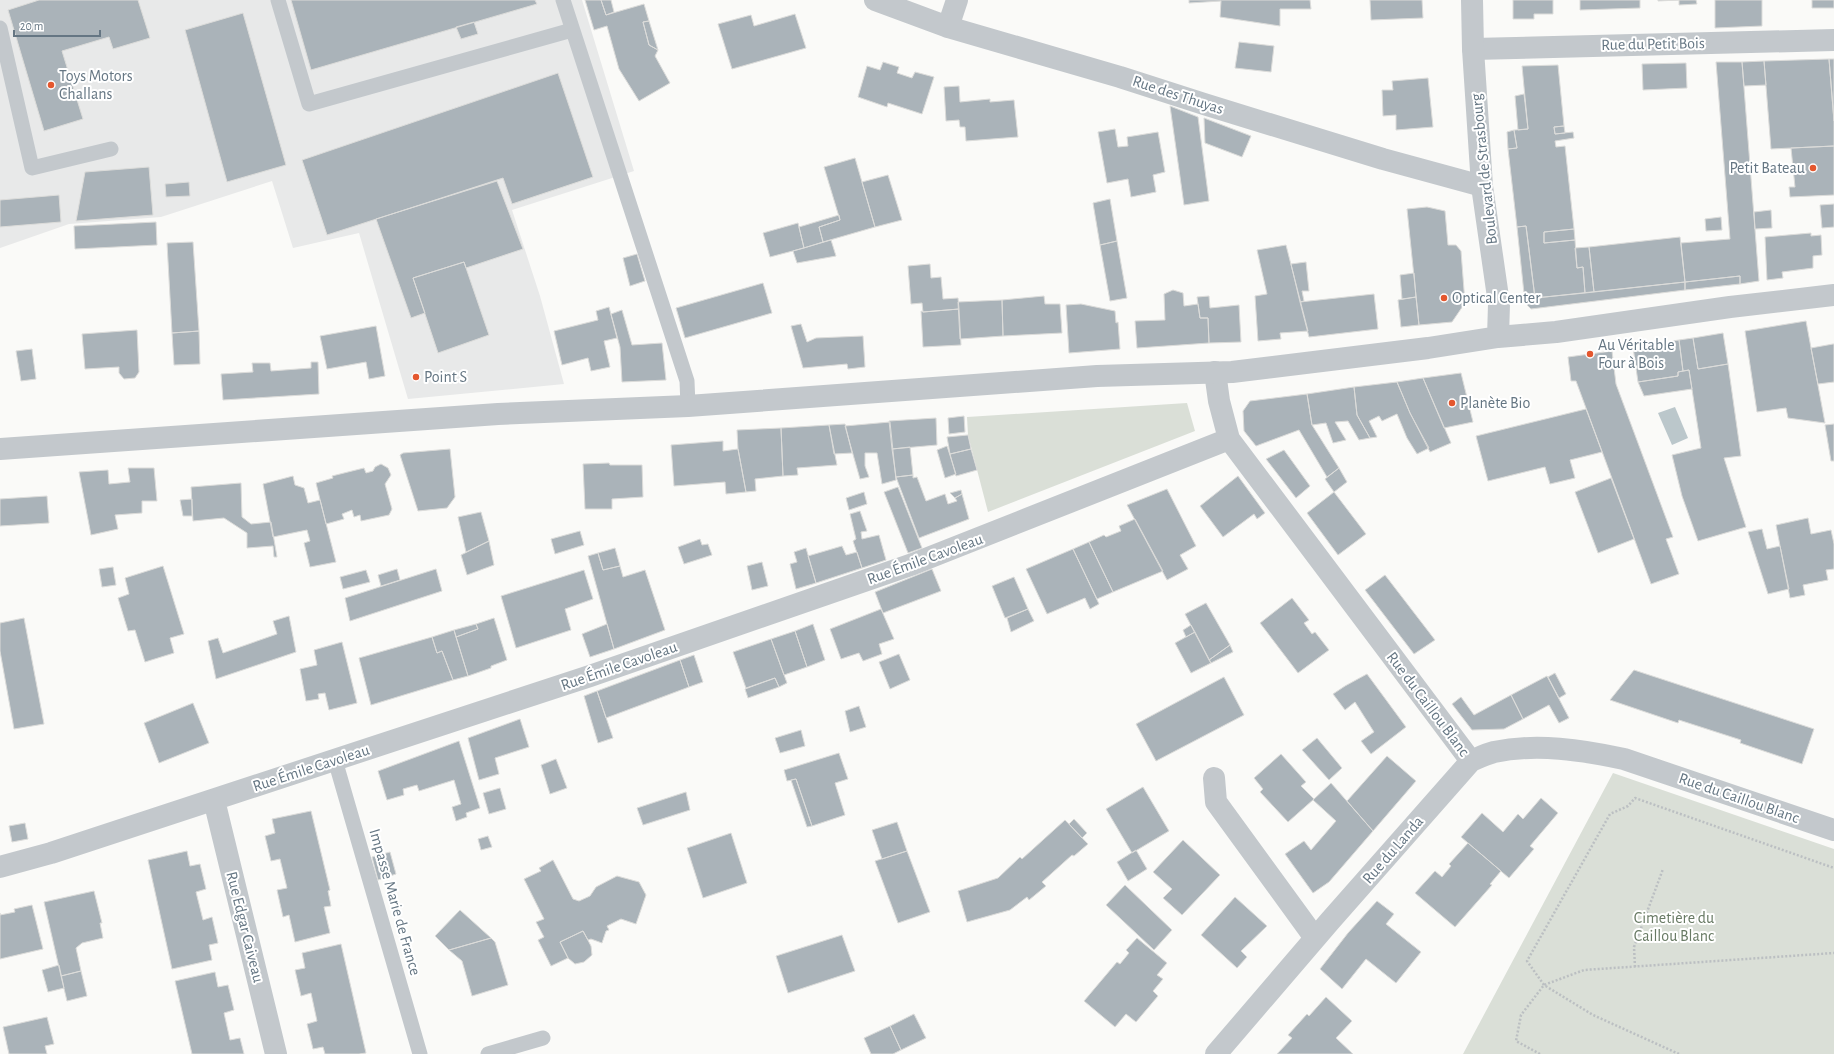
<svg xmlns="http://www.w3.org/2000/svg" width="1834" height="1054" viewBox="0 0 1834 1054" font-family="'Alegreya Sans',sans-serif">
  <style>
    .built { fill: #e8e9e9 }
    .green { fill: #dadfd7 }
    .water { fill: #bbc7cb }
    .building { fill: #aab3b9; stroke: #dcdcda }
    .lines { fill: none; stroke-linecap: round; stroke-linejoin: round }
    .path { stroke: #bbbfc2; stroke-width: 2.5; stroke-dasharray: 2 2; stroke-linecap: butt }
    .service { stroke: #c3c8cc; stroke-width: 15 }
    .minor { stroke: #c3c8cc; stroke-width: 22 }
    .tertiary { stroke: #c3c8cc; stroke-width: 22 }
    .poi-dot { fill: #e4572e; stroke: #fff; stroke-width: 1.5 }
    .labels { text-anchor: middle; dominant-baseline: central; stroke-width: 4; stroke-linejoin: round; paint-order: stroke }
    .street-label { font-size: 16px; fill: #657683; stroke: #fff }
    .poi-label { font-size: 16px; fill: #657683; stroke: #fff; text-anchor: start }
    .park-label { font-size: 16px; fill: #687a64; stroke: #fff }
  </style>
  <rect width="100%" height="100%" fill="#fafaf8"/>
  <path class="built" d="M0,0H582L634,171L512,210L540,296L564,384L408,399L359,233L293,248L272,181L161,217L69,224L0,248Z"/>
  <path class="green" d="M1187,403L1195,431L988,512L968,435L967,417Z
    M1613,773L1834,849V1054H1463Z"/>
  <path class="water" d="M1675,407L1688,438L1672,445L1658,413Z"/>
  <path class="building" d="M39,0H138L150,38L113,49L109,37L62,51L83,119L44,131L8,10Z
    M291,0H535L537,4L311,70Z
    M585,0H601L606,15L644,4L649,21L643,22L649,45L658,50L655,56L670,83L639,101L619,69L607,26L594,30Z
    M601,0H611L614,12L606,15Z
    M1189,0H1310L1311,9H1280V26L1220,17L1221,1L1189,3Z
    M1370,0H1422L1423,18L1371,20Z
    M1513,0H1553V14H1534V19H1513Z
    M1580,0H1640V8L1580,10Z
    M1679,0L1658,1V0H1696L1697,4L1679,5Z
    M1715,0H1762V26L1715,28Z
    M1812,0H1834V8H1812Z
    M243,13L286,165L227,182L185,30Z
    M795,14L806,48L732,69L718,24L751,15L754,26Z
    M649,21L658,50L649,45L643,22Z
    M474,22L478,34L461,39L456,27Z
    M1239,42L1274,46L1271,72L1235,68Z
    M1829,59L1834,121V146L1771,149L1764,61Z
    M1829,59H1834V121Z
    M1764,61L1766,85L1744,86L1742,62Z
    M883,62L899,67L897,73L912,78L915,72L934,77L922,114L888,103L887,107L858,97L867,66L880,70Z
    M1716,62H1742L1759,281L1740,284V276L1685,282L1681,243L1730,239Z
    M1686,63L1687,88L1643,90L1642,64Z
    M1558,65L1564,126L1554,127L1555,134L1573,132L1574,138L1555,141L1556,147L1565,146L1574,229L1544,232V243L1575,240L1577,268L1583,267L1585,293L1535,298L1526,226L1517,227L1508,149L1517,148L1514,130L1528,129L1522,66Z
    M558,73L593,177L512,204L503,178L327,235L302,160Z
    M1428,78L1433,127L1396,130V115L1383,116L1382,90H1393L1392,81Z
    M959,86L960,102L990,99V102L1014,100L1018,137L966,141L965,127H960L959,120L946,121L944,87Z
    M1524,94L1528,129L1518,130L1515,96Z
    M1170,106L1198,117L1209,201L1184,205Z
    M1204,118L1251,136L1242,157L1205,143Z
    M1564,126L1565,133L1555,134L1554,127Z
    M1115,129L1118,147L1128,146L1127,137L1158,132L1165,172L1153,175L1156,192L1131,197L1128,179L1107,183L1098,132Z
    M1514,130L1517,148L1508,149L1507,132Z
    M1834,146V195L1790,197L1789,187H1795L1791,148Z
    M855,158L875,227L823,242L819,227L840,220L824,167Z
    M149,167L153,215L76,221L85,172Z
    M888,175L902,220L875,227L862,182Z
    M497,181L523,249L466,268L464,262L413,278L425,313L411,318L376,219Z
    M189,182L190,196L166,197L165,184Z
    M59,195L61,222L0,227V200Z
    M1110,199L1117,241L1100,245L1093,203Z
    M1834,204V227L1822,228L1820,205Z
    M1427,207L1445,211L1448,245H1456L1461,251L1465,303L1452,322L1419,325L1407,209Z
    M1771,210L1772,228L1755,229L1754,212Z
    M839,215L840,220L819,227L823,242L804,248L799,227Z
    M1721,217L1722,230L1706,231L1705,219Z
    M156,222L157,245L75,249L74,226Z
    M798,223L804,248L770,257L763,233Z
    M1526,226L1535,298L1685,282V290L1531,309L1525,303L1517,227Z
    M1574,229L1575,240L1544,243V232Z
    M1811,233V236L1821,235L1822,255L1813,256V268L1782,272L1783,278L1767,280L1765,237Z
    M1680,237L1685,282L1594,292L1589,247Z
    M831,240L836,256L797,263L793,251Z
    M1117,241L1127,298L1110,301L1100,245Z
    M193,242L199,331L172,333L167,243Z
    M1286,245L1308,331L1280,333L1281,339L1258,341L1255,296L1267,294L1257,250Z
    M1589,247L1594,292L1585,293L1583,267L1577,268L1575,248Z
    M637,254L645,281L630,286L623,258Z
    M464,262L489,335L438,353L413,278Z
    M1306,262L1309,291H1302L1304,301L1300,302L1291,264Z
    M930,264L931,278L941,277L943,299L958,298L959,309L923,312L922,303L911,304L908,266Z
    M1414,273L1416,297L1402,299L1400,275Z
    M1740,276V284L1685,290V282Z
    M763,283L772,313L685,338L676,308Z
    M1173,290L1183,293L1184,306L1198,304L1200,318H1208L1209,343L1137,348L1135,321L1165,320L1164,294Z
    M1374,294L1378,329L1309,337L1300,302Z
    M1044,296L1045,304H1060L1062,333L1003,336L1002,300Z
    M1209,296L1210,308L1239,305L1241,342L1209,343L1208,318H1200L1197,297Z
    M1416,297L1419,325L1401,327L1398,300Z
    M1002,300L1003,336L960,339L958,302Z
    M1081,304L1115,311L1116,323L1118,322L1120,349L1069,353L1066,305Z
    M609,307L617,338L604,341L610,367L591,371L588,358L562,365L554,331L598,320L596,311Z
    M959,309L961,345L923,347L921,311L923,312Z
    M622,310L632,345L662,343L666,380L622,382L620,347L611,314Z
    M1806,321L1825,423L1788,418L1786,408L1757,412L1745,331Z
    M801,324L807,342L816,338L863,336L865,367L848,369L847,364L803,368L791,326Z
    M376,326L385,376L369,379L366,362L327,369L320,336Z
    M137,330L139,372L135,378L124,379L119,373V367L85,369L82,334Z
    M199,331L200,364L174,365L172,333Z
    M1723,333L1728,364L1698,369L1693,338Z
    M1693,338L1698,369L1728,364L1741,456L1724,458L1746,527L1698,541L1682,496L1672,455L1701,448L1689,370L1683,371L1679,340Z
    M1679,340L1683,371L1678,372V376L1638,382L1633,347Z
    M1833,344H1834V382L1818,384L1811,348Z
    M32,349L36,379L21,381L16,351Z
    M1612,351L1616,384L1673,537L1666,539L1679,574L1651,584L1576,381H1571L1568,357Z
    M311,362H318L319,394L223,400L221,374L253,372L252,363H270L271,371L311,368Z
    M1689,370L1692,389L1644,396L1638,382L1678,376V372Z
    M1461,373L1473,422L1444,428L1423,378Z
    M1423,378L1451,443L1430,452L1410,413L1397,382Z
    M1397,382L1410,413L1429,448L1417,454L1407,438L1397,414L1382,421L1379,416L1369,421L1377,437L1370,438L1357,415L1354,387Z
    M1354,387L1357,415L1370,438L1359,440L1348,421L1335,422L1346,440L1333,443L1326,423L1312,425L1307,394Z
    M1307,394L1312,425L1339,468L1327,477L1299,430L1256,446L1244,431L1243,411L1250,401Z
    M1586,409L1602,452L1570,460L1575,478L1550,484L1545,467L1488,481L1476,436Z
    M964,416L965,432L949,434L948,418Z
    M936,418L937,445L892,449L889,421Z
    M890,422L896,480L882,484L877,453H865V466L869,477L860,479L845,426Z
    M845,424L852,453L834,454L829,425Z
    M1834,424V461H1831L1825,425Z
    M829,425L837,465L797,468L798,475L783,476L781,428Z
    M781,428L783,476L755,479L756,491L746,492L738,449L737,430Z
    M968,435L971,449L950,454L947,437Z
    M723,441V451L738,449L746,492L726,494L725,482L674,486L671,445Z
    M947,446L956,474L945,478L937,450Z
    M910,447L913,475L896,477L892,449Z
    M450,449L455,497L447,508L418,511L400,455L403,453Z
    M971,449L977,470L956,476L950,454Z
    M1284,450L1310,486L1296,498L1266,459Z
    M609,463L610,465H642L643,497L612,499V509H585L583,464Z
    M381,464L388,468L391,475L385,484L392,509L389,515L361,521L360,515L354,517L352,510L342,514L344,519L326,524L316,483L333,478L332,476L364,468L366,473L373,471L375,467Z
    M128,468H154L157,501H142V513L115,515L118,529L91,535L79,472L108,470L109,484L130,482Z
    M1339,468L1347,482L1334,492L1325,479Z
    M913,475V478L917,477L926,501L945,494L948,504L957,501L955,498L962,494L969,519L919,538L896,477Z
    M293,476L295,485L304,488L308,503L320,500L336,562L310,567L304,543L310,541L307,530L273,537L263,484Z
    M1238,476L1265,513L1257,519L1254,514L1223,537L1200,506Z
    M1611,478L1634,539L1598,553L1575,492Z
    M241,483L242,517L251,524L271,522L277,557H274L273,546L247,548V533L224,518L193,521L191,487Z
    M898,487L922,548L908,553L884,492Z
    M1167,489L1196,546L1180,555L1188,569L1167,580L1127,505Z
    M961,490L962,494L955,498L950,493Z
    M864,492L867,504L849,510L846,498Z
    M1334,492L1366,534L1338,555L1307,513Z
    M47,496L49,523L0,526V499Z
    M192,499V516H183L180,500Z
    M860,511L867,531L861,532L862,539L879,535L886,560L862,568L853,541L856,539L850,514Z
    M481,512L489,541L466,552L458,517Z
    M1808,518L1811,534L1831,530L1834,544V569L1826,570L1828,580L1803,585L1805,595L1790,598L1776,525Z
    M1135,519L1163,571L1113,592L1089,542L1104,535L1106,537L1121,531L1119,526Z
    M1762,529L1767,549L1780,546L1789,589L1768,594L1748,532Z
    M580,531L584,545L555,554L551,539Z
    M700,539L702,545L708,544L712,555L684,564L678,547Z
    M489,541L494,565L467,575L461,555Z
    M1089,542L1113,592L1097,599L1073,549Z
    M842,546L846,555L857,552L862,568L816,583L808,556Z
    M615,548L620,566L603,570L598,553Z
    M806,548L816,583L796,589L790,564L797,562L794,552Z
    M1073,549L1099,604L1090,609L1085,598L1047,614L1026,569Z
    M598,553L603,570L620,566L623,577L645,570L665,630L614,649L588,556Z
    M762,562L768,586L752,590L747,566Z
    M163,566L184,634L170,638L174,653L145,662L135,630L128,631L118,598L129,594L125,578Z
    M113,567L116,585L102,587L99,569Z
    M397,569L400,580L381,586L378,575Z
    M436,569L442,591L350,621L345,598Z
    M932,569L941,591L883,613L875,592Z
    M366,570L370,582L343,589L340,577Z
    M584,570L593,599L565,609L571,630L516,648L501,596Z
    M1385,575L1435,640L1414,654L1365,590Z
    M1014,577L1028,609L1005,618L992,586Z
    M1292,598L1309,620L1304,623L1312,634L1315,632L1329,650L1298,673L1260,623Z
    M1206,603L1230,645L1209,660L1185,614Z
    M881,609L894,639L879,644L882,654L863,661L859,653L841,659L830,629Z
    M1028,609L1034,621L1011,632L1007,618Z
    M289,616L296,652L216,679L208,641L218,638L223,653L277,634L273,621Z
    M24,618L44,724L14,729L0,651V623Z
    M494,618L507,660L491,666V668L468,676L456,637L478,629L476,624Z
    M476,624L478,629L456,637L454,630Z
    M607,624L614,649L590,657L582,634Z
    M813,624L825,660L807,667L795,631Z
    M1191,625L1195,632L1186,637L1183,630Z
    M454,630L468,676L453,680L442,651L437,653L432,637Z
    M795,631L807,667L784,675L771,639Z
    M1195,632L1211,663L1191,673L1175,643Z
    M432,637L437,653L442,651L453,680L371,705L359,658Z
    M771,639L787,683L779,687L775,678L746,688L733,652Z
    M342,642L357,703L329,710L325,693L318,694L319,699L306,701L300,669L317,665L314,650Z
    M1230,645L1233,652L1211,663L1209,660Z
    M899,654L910,680L890,689L879,662Z
    M694,655L703,682L689,687L680,660Z
    M680,660L689,687L606,718L597,691Z
    M1634,670L1814,729L1802,764L1740,743L1741,740L1679,720L1678,723L1610,700Z
    M1555,673L1566,694L1559,698L1548,677Z
    M1367,674L1406,727L1371,754L1361,741L1374,732L1355,702L1345,710L1333,694L1345,686Z
    M1547,676L1569,718L1559,723L1549,705L1523,719L1511,695Z
    M1224,677L1244,715L1156,761L1136,724Z
    M775,678L779,687L748,698L745,689Z
    M597,691L613,738L598,743L584,696Z
    M1511,695L1523,719L1504,729L1472,730L1452,704L1461,697L1474,715Z
    M193,703L209,743L159,763L144,723Z
    M859,706L866,727L850,732L845,711Z
    M520,719L529,747L495,758L499,774L479,780L468,738Z
    M801,730L805,746L780,753L775,738Z
    M1317,738L1342,768L1329,780L1302,750Z
    M459,741L480,808L466,813L467,817L456,821L452,807L461,804L454,780L419,791L417,785L403,789L404,795L387,800L378,771Z
    M839,753L848,779L835,783L845,815L812,826L796,779L787,781L784,770Z
    M1281,754L1306,782L1301,786L1314,799L1288,822L1260,792L1263,789L1254,778Z
    M1387,756L1416,781L1373,831L1347,801Z
    M556,759L567,788L550,794L541,765Z
    M796,779L812,826L807,827L791,780Z
    M1331,783L1373,831L1329,882L1313,893L1285,854L1304,841L1311,850L1336,821L1313,800Z
    M1143,787L1169,831L1132,853L1106,809Z
    M500,788L506,809L489,814L483,793Z
    M686,792L690,810L643,825L637,808Z
    M1541,798L1558,813L1530,846L1534,849L1509,878L1461,837L1482,813L1503,832L1518,814L1523,819Z
    M311,811L330,890L328,891L331,906L324,907L330,933L295,942L289,915L283,917L277,890L287,888L280,859L271,861L265,836L275,833L272,819Z
    M1074,819L1087,833L1082,838L1069,824Z
    M1065,820L1088,844L1074,856L1072,855L1042,882L1046,886L1029,900L1027,897L1010,910L967,922L958,891L998,878L1020,857L1022,859Z
    M897,822L907,851L882,859L872,830Z
    M25,823L28,839L12,842L9,826Z
    M731,833L747,883L703,898L687,848Z
    M488,836L492,847L481,850L478,839Z
    M1183,840L1220,875L1182,915L1163,898L1172,889L1153,872Z
    M1468,843L1501,871L1490,884L1492,885L1455,927L1415,893L1435,871L1442,877L1451,866L1449,864Z
    M1136,850L1147,869L1128,881L1117,862Z
    M187,851L190,866L200,864L206,889L196,892L203,920L212,917L218,943L209,945L212,960L172,969L148,860Z
    M907,851L930,912L898,923L875,861Z
    M390,852L396,874L378,880L372,857Z
    M553,860L573,899L579,901L590,896L596,887L617,876L639,882L646,895L636,924L621,919L607,926L609,930L606,931L602,943L591,939L588,940L583,931L560,942L568,958L551,966L538,940L544,937L536,922L544,919L524,879L541,871L539,868Z
    M1125,885L1172,930L1154,950L1106,905Z
    M94,891L102,923H100L103,938L82,943L76,948L81,971L61,976L44,902Z
    M1235,897L1267,926L1241,951L1247,957L1237,968L1201,935Z
    M1377,901L1394,914L1386,924L1421,952L1396,983L1366,959L1342,989L1320,969L1348,933Z
    M32,905L43,949L0,959V913V915L15,912L14,909Z
    M460,910L491,938L449,950L435,936Z
    M583,931L591,946L592,955L584,962L575,964L568,958L560,942Z
    M842,935L855,971L788,993L776,956Z
    M491,938L495,942L508,985L472,996L462,961L449,950Z
    M1137,938L1167,963L1157,975L1163,979L1153,991L1158,996L1136,1022L1126,1014L1115,1027L1084,1001L1117,962L1120,964L1129,953L1126,950Z
    M341,944L366,1053L359,1054H325L323,1047L313,1049L307,1024L317,1021L311,993L301,996L295,970L305,968L302,953Z
    M59,965L64,988L48,992L42,970Z
    M81,971L87,996L67,1001L61,976Z
    M215,972L218,987L228,985L234,1010L224,1013L230,1040L240,1038L244,1054H192L175,981Z
    M1326,997L1352,1021L1336,1038L1353,1054H1277L1292,1038L1288,1035L1307,1014L1309,1016Z
    M914,1014L926,1038L901,1050L890,1026Z
    M47,1017L54,1044L45,1046L47,1054H9L3,1027Z
    M890,1026L901,1050L893,1054H871L864,1038Z"/>
  <g class="lines">
    <path class="path" d="M1635,967L1634,947L1663,869
      M1540,1054L1516,1041L1521,1015L1544,985L1584,970L1834,953
      M1679,1054L1593,1015L1544,985L1527,961L1610,814L1628,806L1635,798L1834,868"/>
    <path class="service" d="M278,0L309,104L572,30
      M563,0L687,381L688,406
      M0,28L32,168L111,149
      M335,760L420,1054
      M488,1054L543,1038"/>
    <path class="minor" d="M875,0L948,27L1120,77L1204,104L1383,159L1482,186
      M948,27L957,0
      M1473,49L1834,40
      M1215,372L1219,401L1229,439L1471,761C1478,758 1486,754 1494,752C1537,743 1582,750 1624,759L1834,830
      M1214,778L1216,802L1315,938
      M214,800L276,1054
      M0,867L51,853L590,676L913,564L1229,439
      M1216,1054L1330,921L1471,761"/>
    <path class="tertiary" d="M1472,0L1473,49L1482,186L1499,304L1498,337
      M0,449L498,414L688,406L1097,376L1232,372L1428,348L1498,337L1556,332L1730,307L1834,295"/>
  </g>
  <g class="poi-dot">
    <circle cx="51" cy="85" r="4"/>
    <circle cx="1813" cy="168" r="4"/>
    <circle cx="1444" cy="298" r="4"/>
    <circle cx="1590" cy="354" r="4"/>
    <circle cx="416" cy="377" r="4"/>
    <circle cx="1452" cy="403" r="4"/>
  </g>
  <g class="labels">
    <g class="street-label">
      <text transform="translate(1653 44) rotate(-1)">Rue du Petit Bois</text>
      <text transform="translate(1178 95) rotate(18)">Rue des Thuyas</text>
      <text transform="translate(1484 169) rotate(-96)">Boulevard de Strasbourg</text>
      <text transform="translate(925 559) rotate(-20)">Rue Émile Cavoleau</text>
      <text transform="translate(619 666) rotate(-19)">Rue Émile Cavoleau</text>
      <text transform="translate(1428 704) rotate(53)">Rue du Caillou Blanc</text>
      <text transform="translate(311 768) rotate(-18)">Rue Émile Cavoleau</text>
      <text transform="translate(1739 798) rotate(19)">Rue du Caillou Blanc</text>
      <text transform="translate(1393 850) rotate(-49)">Rue du Landa</text>
      <text transform="translate(395 902) rotate(74)">Impasse Marie de France</text>
      <text transform="translate(245 927) rotate(76)">Rue Edgar Caiveau</text>
    </g>
    <g class="poi-label">
      <text x="59" y="76">Toys Motors<tspan x="59" dy="18">Challans</tspan></text>
      <text x="1805" y="168" text-anchor="end">Petit Bateau</text>
      <text x="1452" y="298">Optical Center</text>
      <text x="1598" y="345">Au Véritable<tspan x="1598" dy="18">Four à Bois</tspan></text>
      <text x="424" y="377">Point S</text>
      <text x="1460" y="403">Planète Bio</text>
    </g>
    <g class="park-label">
      <text x="1674" y="918">Cimetière du<tspan x="1674" dy="18">Caillou Blanc</tspan></text>
    </g>
  </g>
  <path d="M14 30v6h86v-6" fill="none" stroke="#657683" stroke-width="2"/>
  <text x="20" y="30" font-size="12" fill="#657683" stroke="#ffffff" stroke-width="3" paint-order="stroke">20 m</text>
</svg>
